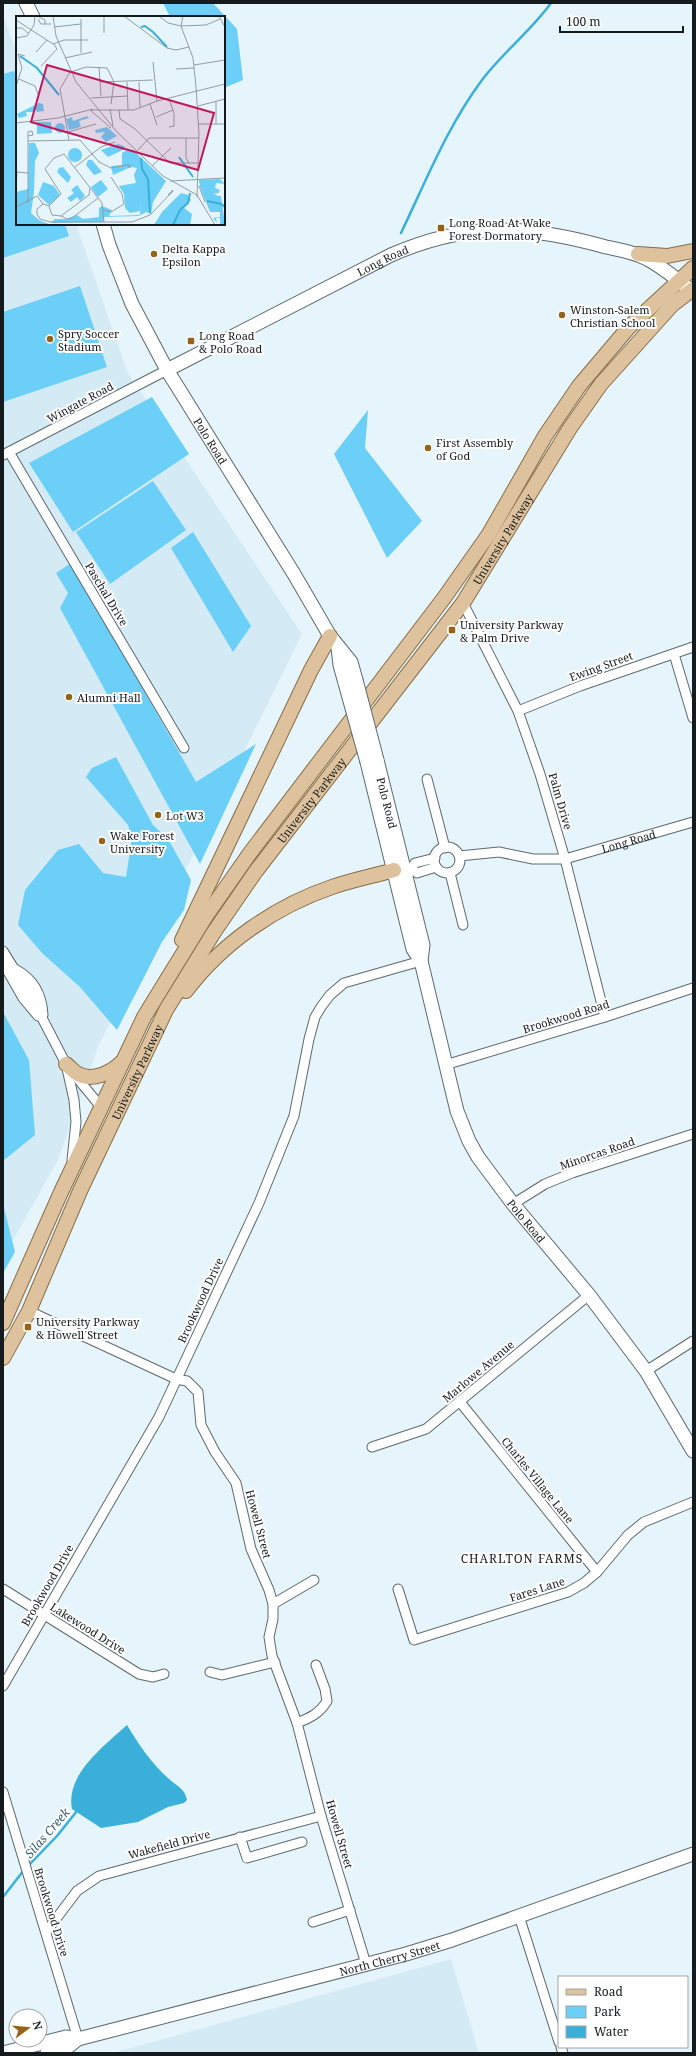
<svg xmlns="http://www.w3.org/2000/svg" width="696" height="2056" viewBox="0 0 696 2056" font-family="'Noto Serif',serif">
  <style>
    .built { fill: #d4ebf6 }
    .green { fill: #6bcff7 }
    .water { fill: #3aafd9 }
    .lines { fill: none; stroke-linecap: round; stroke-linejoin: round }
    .stream { stroke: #3aafd9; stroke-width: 2.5 }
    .minor-casing { stroke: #5c696f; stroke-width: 11 }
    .secondary-casing { stroke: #5c696f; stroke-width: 15 }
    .primary-casing { stroke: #896d45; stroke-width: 16 }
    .minor { stroke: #fff; stroke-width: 9 }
    .secondary { stroke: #fff; stroke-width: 13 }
    .primary { stroke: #dec29d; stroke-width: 14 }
    .secondary-bridge-casing { stroke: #5c696f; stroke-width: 15; stroke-linecap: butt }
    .secondary-bridge { stroke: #fff; stroke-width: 13 }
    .poi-dot { fill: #966416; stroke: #fff; stroke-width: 1.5 }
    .labels { text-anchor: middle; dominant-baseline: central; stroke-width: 4; stroke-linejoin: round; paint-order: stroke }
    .poi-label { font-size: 11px; fill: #151a1d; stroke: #fff; text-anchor: start }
    .street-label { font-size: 11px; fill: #151a1d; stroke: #fff }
    .neighbourhood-label { font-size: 12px; letter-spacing: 1px; fill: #151a1d; stroke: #fff }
    .water-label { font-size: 12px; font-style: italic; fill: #2f5d70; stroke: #fff }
    .inset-river { fill: none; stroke: #3aafd9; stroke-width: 2 }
    .inset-road { fill: none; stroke: #929da3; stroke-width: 1 }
    .view { fill: #c2185b; fill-opacity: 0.15; stroke: #c2185b; stroke-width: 2 }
    .inset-edge { fill: none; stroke: #151a1d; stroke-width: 2 }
  </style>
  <rect width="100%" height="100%" fill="#e6f5fc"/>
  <path class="built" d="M3,16L17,53V224H76L127,371L302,634L98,1047L58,1160L3,1258Z
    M451,1959L479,2053H113Z"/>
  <path class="green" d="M163,3H213L237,29L243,80L224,88V17H167L169,15Z
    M14,71L17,80V224H65L69,236L3,258V74Z
    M80,286L107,367L3,402V312Z
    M152,397L189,454L73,532L29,463Z
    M368,410L365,448L422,521L387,558L334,454Z
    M153,481L186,530L110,584L76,532Z
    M193,532L251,626L233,652L171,548Z
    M71,563L196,782L256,744L200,864L60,608L68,593L56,573Z
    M116,757L153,825L168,839L191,880L184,910L162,942L117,1030L80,987L42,953L18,925L25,890L58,850L79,844L103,873L126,877L132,838L128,825L86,777L92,768Z
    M3,1012L29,1060L35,1135L3,1161Z
    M3,1204L15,1252L3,1273Z"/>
  <path class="water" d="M127,1725C139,1745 152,1764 169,1779C177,1786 185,1789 187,1800L184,1803L168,1807L138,1822L101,1828L72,1809C65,1775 104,1746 127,1725Z"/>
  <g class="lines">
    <path class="stream" d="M401,233C426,181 447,127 482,80C503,52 531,31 551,3
      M28,1866L57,1836L77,1811
      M3,1897L24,1870"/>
    <defs>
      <g id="minor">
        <path d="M9,452L184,748"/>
        <path d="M3,455L167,370"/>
        <path d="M463,603L518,711L540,774L565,859L605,1017"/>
        <path d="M674,654L693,718"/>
        <path d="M518,711L580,686L693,647"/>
        <path d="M427,779L445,848"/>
        <circle cx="447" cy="860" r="13"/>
        <path id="s1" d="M459,856L499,852L533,859H565L693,822"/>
        <path d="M411,869L417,873L436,867"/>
        <path d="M406,870L411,869L415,863L435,858"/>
        <path d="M450,873L463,925"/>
        <path d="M3,951L29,993L66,1064L74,1100L76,1122L72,1160"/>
        <path d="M3,963L23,998L38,1016"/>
        <path d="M15,969C34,979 42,995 43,1015"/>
        <path d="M445,1065L605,1017L693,988"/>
        <path d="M73,1073L101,1107"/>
        <path d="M513,1204L545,1184L572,1173L693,1134"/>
        <path d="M29,1311L176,1379L187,1381L198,1392L201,1425L215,1452L236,1483L251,1549L269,1590L273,1604V1619L269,1637L272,1656L297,1723L321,1816L366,1964"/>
        <path d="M646,1371L693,1341"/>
        <path d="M460,1402L597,1572"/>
        <path d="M372,1447L426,1429L589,1295"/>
        <path d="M3,1589L139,1674L153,1677L164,1674"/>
        <path d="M398,1589L414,1640L568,1592L584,1583L597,1572L628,1535L644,1522L693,1502"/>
        <path d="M273,1604L314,1580"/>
        <path d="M210,1672L222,1675L275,1662"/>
        <path d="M3,1686L159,1417L259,1203L294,1116L309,1039L315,1017L321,1007L330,995L344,983L421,961"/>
        <path d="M297,1723C310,1718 320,1713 327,1701L325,1689L316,1665"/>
        <path d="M3,1792L78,2039"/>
        <path d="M240,1837L247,1858L302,1842"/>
        <path d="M519,1916L559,2042"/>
        <path d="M313,1922L350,1910"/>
        <path d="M46,1932L77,1891L99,1876L321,1816"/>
        <path d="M561,2047L563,2053"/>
      </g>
      <g id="secondary">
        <path d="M26,3L33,17"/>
        <path id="s2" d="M103,224L109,245L132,304L167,370L294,574L330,636L351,662L356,680"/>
        <path id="s3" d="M167,370L391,255C469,221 526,225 606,247C620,250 634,252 647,259C663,267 677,280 691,290"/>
        <path d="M338,648L340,665L345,683"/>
        <path id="s4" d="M377,760L423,945L421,961"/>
        <path id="s5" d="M367,762L413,949L421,961L457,1111L469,1141L478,1157L513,1204L589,1295L646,1371L693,1451"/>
        <path id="s6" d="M3,2053L66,2037L78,2039L406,1954L452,1940L693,1854"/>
        <path d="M47,2053L68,2047L78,2039"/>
      </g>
      <g id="primary">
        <path d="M638,254L667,256L693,251"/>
        <path d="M182,940L311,670L330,636"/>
        <path d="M186,991C222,943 276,906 332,887C352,880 373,876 394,870"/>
        <path d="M66,1064C70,1067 74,1072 78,1074C93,1082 112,1072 122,1062"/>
        <path d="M3,1323L61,1192L144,1017L206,916L250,853L444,598L489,534L545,436L579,386L629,327L693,268"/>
        <path id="s7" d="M3,1358L29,1311L80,1191L166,1010L214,932L256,871L463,603L570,428L601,384L672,305L693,289"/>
      </g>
    </defs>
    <use href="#minor" class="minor-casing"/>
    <use href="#secondary" class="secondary-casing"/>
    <use href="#primary" class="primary-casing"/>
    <use href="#minor" class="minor"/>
    <use href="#secondary" class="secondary"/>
    <use href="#primary" class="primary"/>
    <defs>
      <path id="secondary-bridge" d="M356,680L377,760
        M345,683L367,762"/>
    </defs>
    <use href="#secondary-bridge" class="secondary-bridge-casing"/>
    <use href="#secondary-bridge" class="secondary-bridge"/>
  </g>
  <g class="poi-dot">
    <rect x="437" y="224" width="8" height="8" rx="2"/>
    <circle cx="154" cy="254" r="4"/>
    <circle cx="562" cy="315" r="4"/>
    <circle cx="50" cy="339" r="4"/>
    <rect x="187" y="337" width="8" height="8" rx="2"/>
    <circle cx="428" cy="448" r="4"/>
    <rect x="448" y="626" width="8" height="8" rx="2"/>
    <circle cx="69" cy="697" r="4"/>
    <circle cx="158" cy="815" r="4"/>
    <circle cx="102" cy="841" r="4"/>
    <rect x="24" y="1323" width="8" height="8" rx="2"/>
  </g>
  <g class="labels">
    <g class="poi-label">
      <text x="449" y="222">Long Road At Wake<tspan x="449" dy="13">Forest Dormatory</tspan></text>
      <text x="162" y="248">Delta Kappa<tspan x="162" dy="13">Epsilon</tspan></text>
      <text x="570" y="309">Winston-Salem<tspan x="570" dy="13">Christian School</tspan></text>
      <text x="58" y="333">Spry Soccer<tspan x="58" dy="13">Stadium</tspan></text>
      <text x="199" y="335">Long Road<tspan x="199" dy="13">&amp; Polo Road</tspan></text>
      <text x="436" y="442">First Assembly<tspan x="436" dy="13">of God</tspan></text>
      <text x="460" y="624">University Parkway<tspan x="460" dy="13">&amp; Palm Drive</tspan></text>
      <text x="77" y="697">Alumni Hall</text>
      <text x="166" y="815">Lot W3</text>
      <text x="110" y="835">Wake Forest<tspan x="110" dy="13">University</tspan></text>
      <text x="36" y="1321">University Parkway<tspan x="36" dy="13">&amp; Howell Street</tspan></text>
    </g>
    <g class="street-label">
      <text stroke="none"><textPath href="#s3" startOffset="242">Long Road</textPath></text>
      <text transform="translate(80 402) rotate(-28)">Wingate Road</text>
      <text stroke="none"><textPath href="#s2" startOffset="243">Polo Road</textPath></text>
      <text stroke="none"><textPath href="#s7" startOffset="964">University Parkway</textPath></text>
      <text transform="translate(107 594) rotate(59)">Paschal Drive</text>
      <text transform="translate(601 666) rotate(-20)">Ewing Street</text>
      <text stroke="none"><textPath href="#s7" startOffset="640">University Parkway</textPath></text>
      <text transform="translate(561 801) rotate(74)">Palm Drive</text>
      <text stroke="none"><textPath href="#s4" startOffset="44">Polo Road</textPath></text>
      <text stroke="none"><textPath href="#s1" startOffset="173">Long Road</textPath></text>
      <text transform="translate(566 1016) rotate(-17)">Brookwood Road</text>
      <text stroke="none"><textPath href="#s7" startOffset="316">University Parkway</textPath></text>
      <text transform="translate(597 1153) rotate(-19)">Minorcas Road</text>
      <text stroke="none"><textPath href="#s5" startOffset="492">Polo Road</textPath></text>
      <text transform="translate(200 1300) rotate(-65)">Brookwood Drive</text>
      <text transform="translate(478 1371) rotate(-40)">Marlowe Avenue</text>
      <text transform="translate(538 1480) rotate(51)">Charles Village Lane</text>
      <text transform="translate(259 1524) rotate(75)">Howell Street</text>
      <text transform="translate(47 1585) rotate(-60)">Brookwood Drive</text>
      <text transform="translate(537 1589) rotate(-18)">Fares Lane</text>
      <text transform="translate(88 1628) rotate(32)">Lakewood Drive</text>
      <text transform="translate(340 1834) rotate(74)">Howell Street</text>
      <text transform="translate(169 1844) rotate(-15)">Wakefield Drive</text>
      <text transform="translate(52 1912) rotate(73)">Brookwood Drive</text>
      <text stroke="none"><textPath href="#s6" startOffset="399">North Cherry Street</textPath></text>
    </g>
    <g class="neighbourhood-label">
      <text x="522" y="1558">CHARLTON FARMS</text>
    </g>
    <g class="water-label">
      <text transform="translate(47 1833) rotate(-49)">Silas Creek</text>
    </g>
  </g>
  <g transform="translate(16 16)">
    <rect width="209" height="209" fill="#e6f5fc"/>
    <path d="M23,87L27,88L28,95L21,96L19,93L17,96H10L11,100L3,102L1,98ZM71,100L73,102L63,105L65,111L53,114L50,103L56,101L57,105ZM21,106H35L36,117L21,118ZM39 112a5 5 0 1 1 10 0a5 5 0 1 1-10 0ZM91,111L101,120L90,126L85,121L89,116L80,117L79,114ZM13,127H19L23,137L19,145L18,176L15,197L23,204L35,209H0V176L12,173ZM102,128L108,130L109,133L92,141L85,134ZM52 139a7 7 0 1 1 14 0a7 7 0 1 1-14 0ZM111,134H117L150,165L137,186L135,198L130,196L123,200L88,201V206L35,207L39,203H50L61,199L67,203L83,201V192L86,190L96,194L93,200L124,199L125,180L124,195L114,197L109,192L108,178L103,170L120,167L118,159L121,152L115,151L97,159L95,150L106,149V137ZM72,144H76L86,156L78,159L70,149ZM47,151L55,161L52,167L41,156L43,152ZM204,163L209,168L200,167L199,172L204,174L205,176L203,174V177H198V179L200,177L201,180H205L209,208H204V202H200L201,207L197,202L204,201V196H194L184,171L183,164ZM85,164L92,173L82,181L75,171ZM27,166L38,170L44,179L33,189L22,179ZM61,169L69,180L64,185L61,181L55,186L51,182L58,177L55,174ZM165,177L172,179L175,184L168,192L176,198L174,209H138L146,196Z" fill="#6bcff7"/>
    <path class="inset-river" d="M125,11L129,10L137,16L151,31M4,40L21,52L43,79M163,141L177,161M125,142L126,153L132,163L134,197M191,185L205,188L209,191M157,209L164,194L172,187L174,177"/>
    <path class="inset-road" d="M21,0L29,4V8M37,0L40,20L60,66L101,116L147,160L181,179L199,209M88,0V17M108,0L151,32L160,34L173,31M143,0L152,7L165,10L190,9L204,3M167,0L165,10L177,42L180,71L183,118L181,181M203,0L209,11M22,3L25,8H35M65,3V37M0,4L37,28L48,24H72M38,11L65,8M0,12H6L13,18M0,22L11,20L18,9L19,0M20,36L31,24M49,42L76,36M137,46L141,85M178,49L209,44M25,50L41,33L38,28M83,51L85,80M160,53L178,52M55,56L70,51L91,52L98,66L95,88M3,63L19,70L22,78M84,66L137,64M111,66L112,94M123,66L124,92M0,70L6,52L2,38L9,40M75,82L112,80M153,83L158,97V110L153,111M200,85V108M134,88L141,109M182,90L209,83M94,93L97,110M74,94L95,112M75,94H118L141,85L209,68M103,94L104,103L119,113L154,147H182M49,101L53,124M49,101L44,73L54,56M140,101L157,94M0,107L42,102L77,93M183,108H209M52,116L80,108M170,122V142L173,147M12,125L64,124L83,146L95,152L111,149L114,152V149H111M122,134L133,122H183M136,150L155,132M59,151L85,131L99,126M154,165L209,162M183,170L189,186M0,173L1,156L13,157M12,187V116L16,115L17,119L12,120M27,188L21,193V198L24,203L34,206H116L134,199L157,175V174L152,179M33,190L45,178L29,153L38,142L48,138L86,187L88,206M33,190L36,199L45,200L73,179L74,172M0,191L21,180L27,188L33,190M87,194L95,196L108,188L106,178L95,161M45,200L51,203L56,202L82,182"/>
    <path class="view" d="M31,49L198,97L182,154L15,106Z"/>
    <rect width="209" height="209" class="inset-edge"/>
  </g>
  <rect width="696" height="2056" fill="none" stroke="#151a1d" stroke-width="8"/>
  <rect x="558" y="1976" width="130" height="72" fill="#ffffff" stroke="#a1a3a5"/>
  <rect x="566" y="1989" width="20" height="6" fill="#dec29d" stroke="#a1a3a5"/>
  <text x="594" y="1996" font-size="12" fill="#151a1d">Road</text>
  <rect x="566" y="2006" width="20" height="12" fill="#6bcff7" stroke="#a1a3a5"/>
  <text x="594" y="2016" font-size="12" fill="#151a1d">Park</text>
  <rect x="566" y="2026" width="20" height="12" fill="#3aafd9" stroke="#a1a3a5"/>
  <text x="594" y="2036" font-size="12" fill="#151a1d">Water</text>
  <g transform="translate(28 2028) rotate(74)"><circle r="19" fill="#ffffff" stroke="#a1a3a5"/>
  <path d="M0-3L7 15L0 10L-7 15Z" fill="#966416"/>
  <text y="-6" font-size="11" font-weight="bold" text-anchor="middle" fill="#151a1d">N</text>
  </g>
  <path d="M560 26v6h123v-6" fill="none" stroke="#151a1d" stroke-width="2"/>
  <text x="566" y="26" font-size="12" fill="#151a1d" stroke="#ffffff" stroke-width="3" paint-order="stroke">100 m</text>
</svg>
